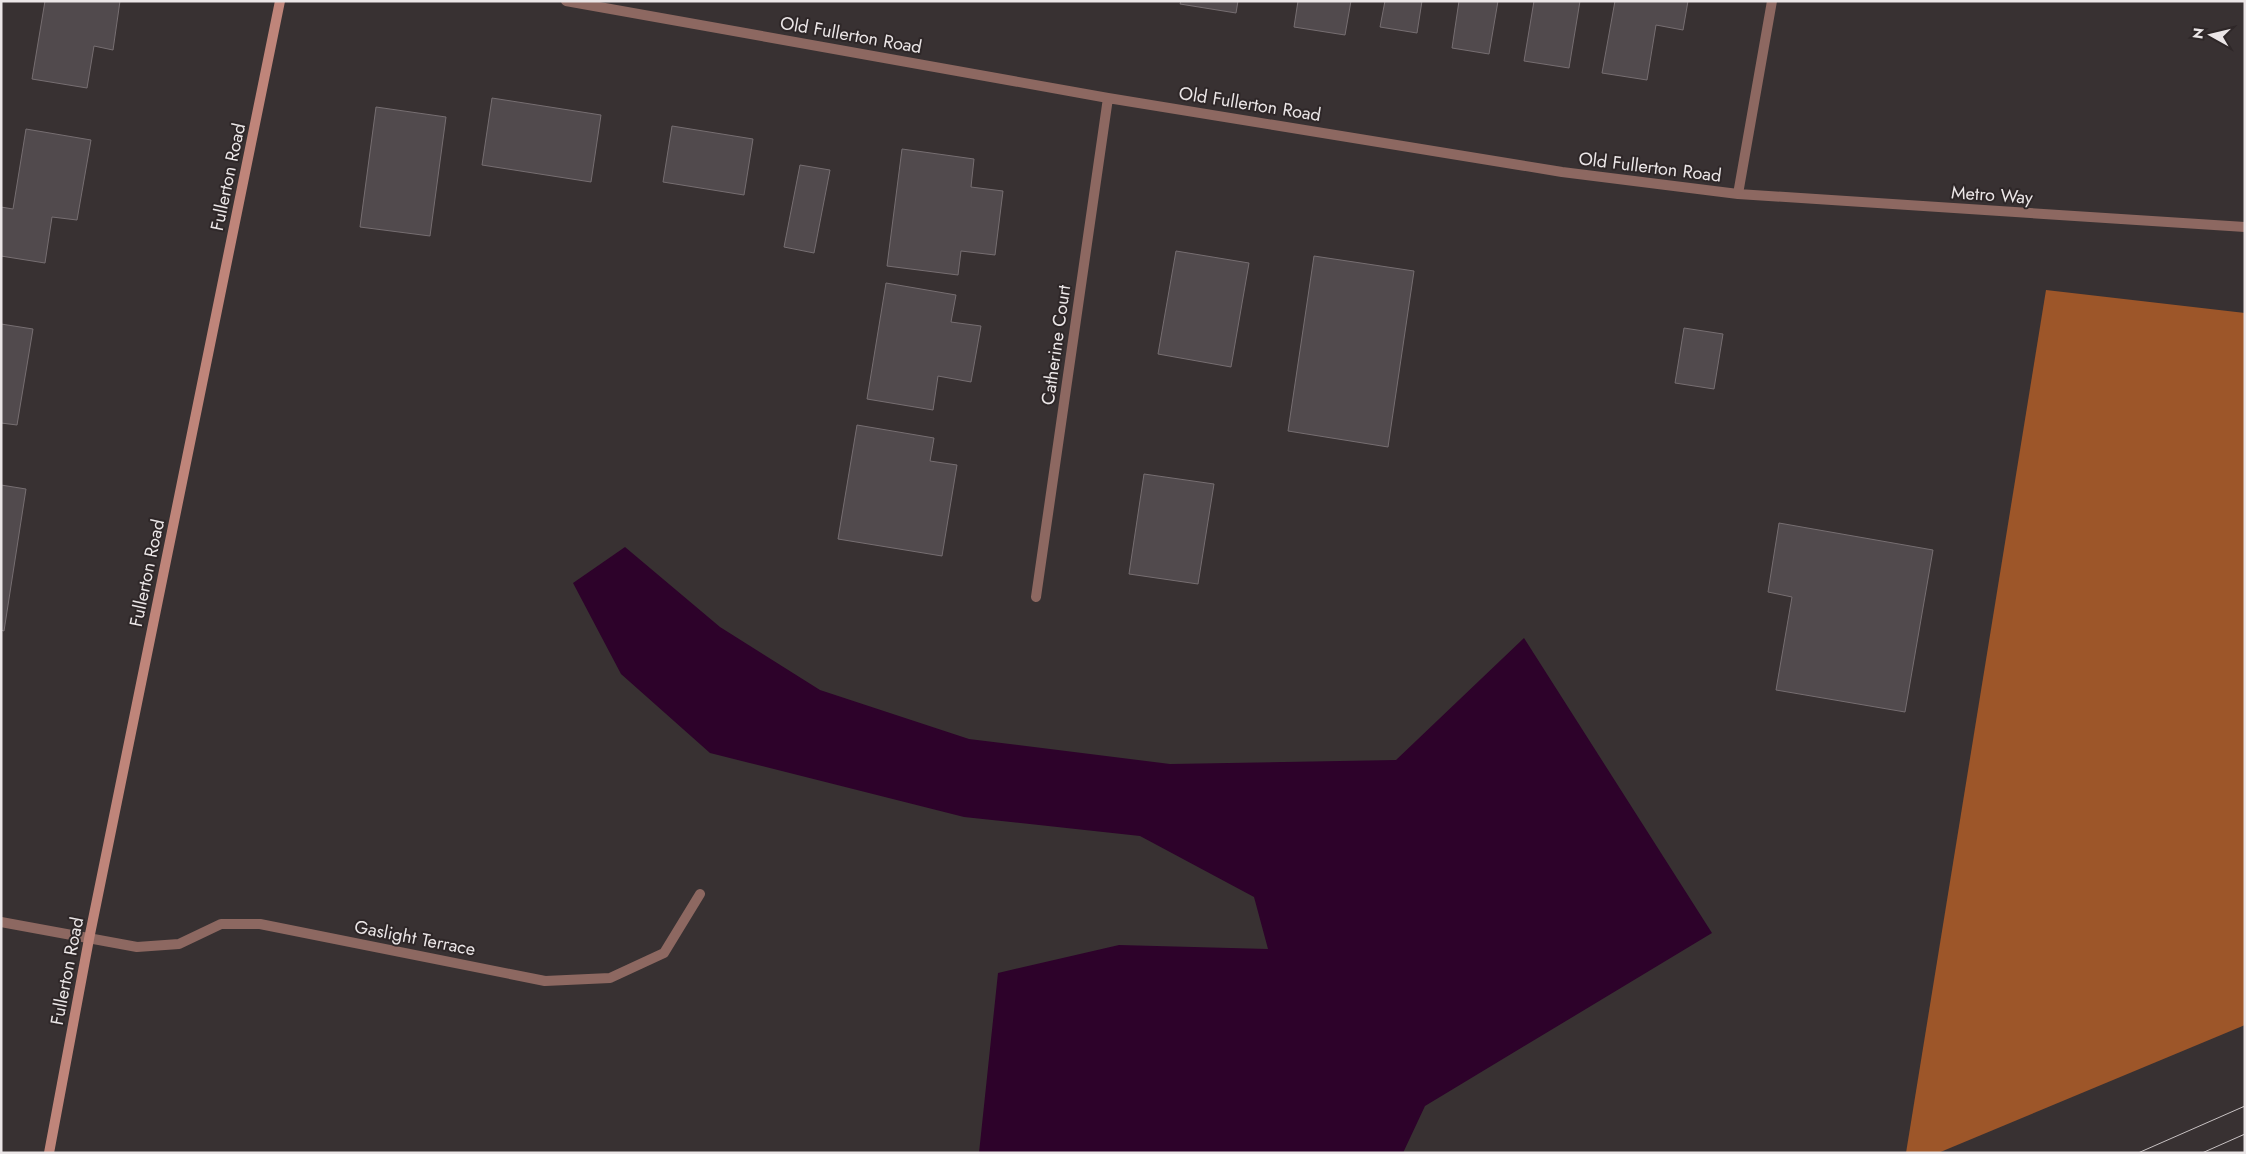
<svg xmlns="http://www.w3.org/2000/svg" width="2246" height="1154" viewBox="0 0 2246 1154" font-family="Jost,sans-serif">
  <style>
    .forest { fill: #9d5629 }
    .water { fill: #2d022a }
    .building { fill: #514a4d; stroke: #766e71 }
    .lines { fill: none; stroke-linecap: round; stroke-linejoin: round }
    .street { stroke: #8d6861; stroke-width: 10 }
    .secondary { stroke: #bf857a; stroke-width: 10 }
    .tram { stroke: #c8c2c3; stroke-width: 1 }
    .labels { text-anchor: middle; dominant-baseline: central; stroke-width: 4; stroke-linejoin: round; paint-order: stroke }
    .street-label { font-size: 18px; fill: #ebe6e7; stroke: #2e2728 }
  </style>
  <rect width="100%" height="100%" fill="#383132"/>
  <path class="forest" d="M2046,290L2245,313V1025L1938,1153H1906Z"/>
  <path class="water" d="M625,547L720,627L820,690L969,739L1170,764L1396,760L1524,638L1712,933L1425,1106L1403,1153H979L998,973L1119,945L1268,949L1254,897L1140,836L964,817L710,753L621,674L573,583Z"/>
  <path class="building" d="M45,1H120L113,50L94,46L87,88L32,79Z
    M1181,1H1238L1236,13L1180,4Z
    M1298,1H1351L1345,35L1294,27Z
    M1385,1H1422L1417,33L1380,27Z
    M1459,1H1498L1489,54L1452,48Z
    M1534,1H1580L1569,68L1524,61Z
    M1615,1H1688L1683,30L1656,25L1647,80L1602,73Z
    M492,98L601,115L591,182L482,165Z
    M376,107L446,117L430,236L360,227Z
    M672,126L753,139L744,195L663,182Z
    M26,129L91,140L77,220L52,217L45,263L1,256V207L13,209Z
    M902,149L974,159L971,187L1003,191L995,255L961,251L958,275L887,266Z
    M800,165L830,170L814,253L784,247Z
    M1176,251L1249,263L1231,367L1158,354Z
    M1314,256L1414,271L1388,447L1288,431Z
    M886,283L956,295L951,322L981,326L971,382L938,376L933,410L867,399Z
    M1,324L33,329L17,425L1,423Z
    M1684,328L1723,334L1714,389L1675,383Z
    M857,425L934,438L930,461L957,465L942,556L838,539Z
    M1144,474L1214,484L1198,584L1129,574Z
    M1,485L26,489L4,631L1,630Z
    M1779,523L1933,550L1905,712L1776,690L1792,597L1768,592Z"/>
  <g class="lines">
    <path class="street" d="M566,1L1108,98L1562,172L1738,194L2245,227
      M1738,194L1772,1
      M1036,597L1108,98
      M1,922L137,947L179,944L221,924H260L545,981L610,978L664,953L700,894"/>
    <path class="secondary" d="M49,1153L89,939L280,1"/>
    <path class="tram" d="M2138,1153L2245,1106
      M2202,1153L2245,1134"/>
  </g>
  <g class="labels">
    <g class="street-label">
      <text transform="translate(851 35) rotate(10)">Old Fullerton Road</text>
      <text transform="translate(1250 104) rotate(9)">Old Fullerton Road</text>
      <text transform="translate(1650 167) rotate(7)">Old Fullerton Road</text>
      <text transform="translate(228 177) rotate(-78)">Fullerton Road</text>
      <text transform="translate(1992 195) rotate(4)">Metro Way</text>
      <text transform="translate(1056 345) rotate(-82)">Catherine Court</text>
      <text transform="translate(147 573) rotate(-78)">Fullerton Road</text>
      <text transform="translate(415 938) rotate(11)">Gaslight Terrace</text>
      <text transform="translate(67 971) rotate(-79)">Fullerton Road</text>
    </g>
  </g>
  <rect width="2246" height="1154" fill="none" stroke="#ebe6e7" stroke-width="5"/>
  <g transform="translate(2211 35) rotate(278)" stroke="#2e2728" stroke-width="4" paint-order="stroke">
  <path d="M0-4L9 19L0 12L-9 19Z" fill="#ebe6e7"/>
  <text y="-8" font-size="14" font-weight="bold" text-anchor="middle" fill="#ebe6e7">N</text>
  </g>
</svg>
